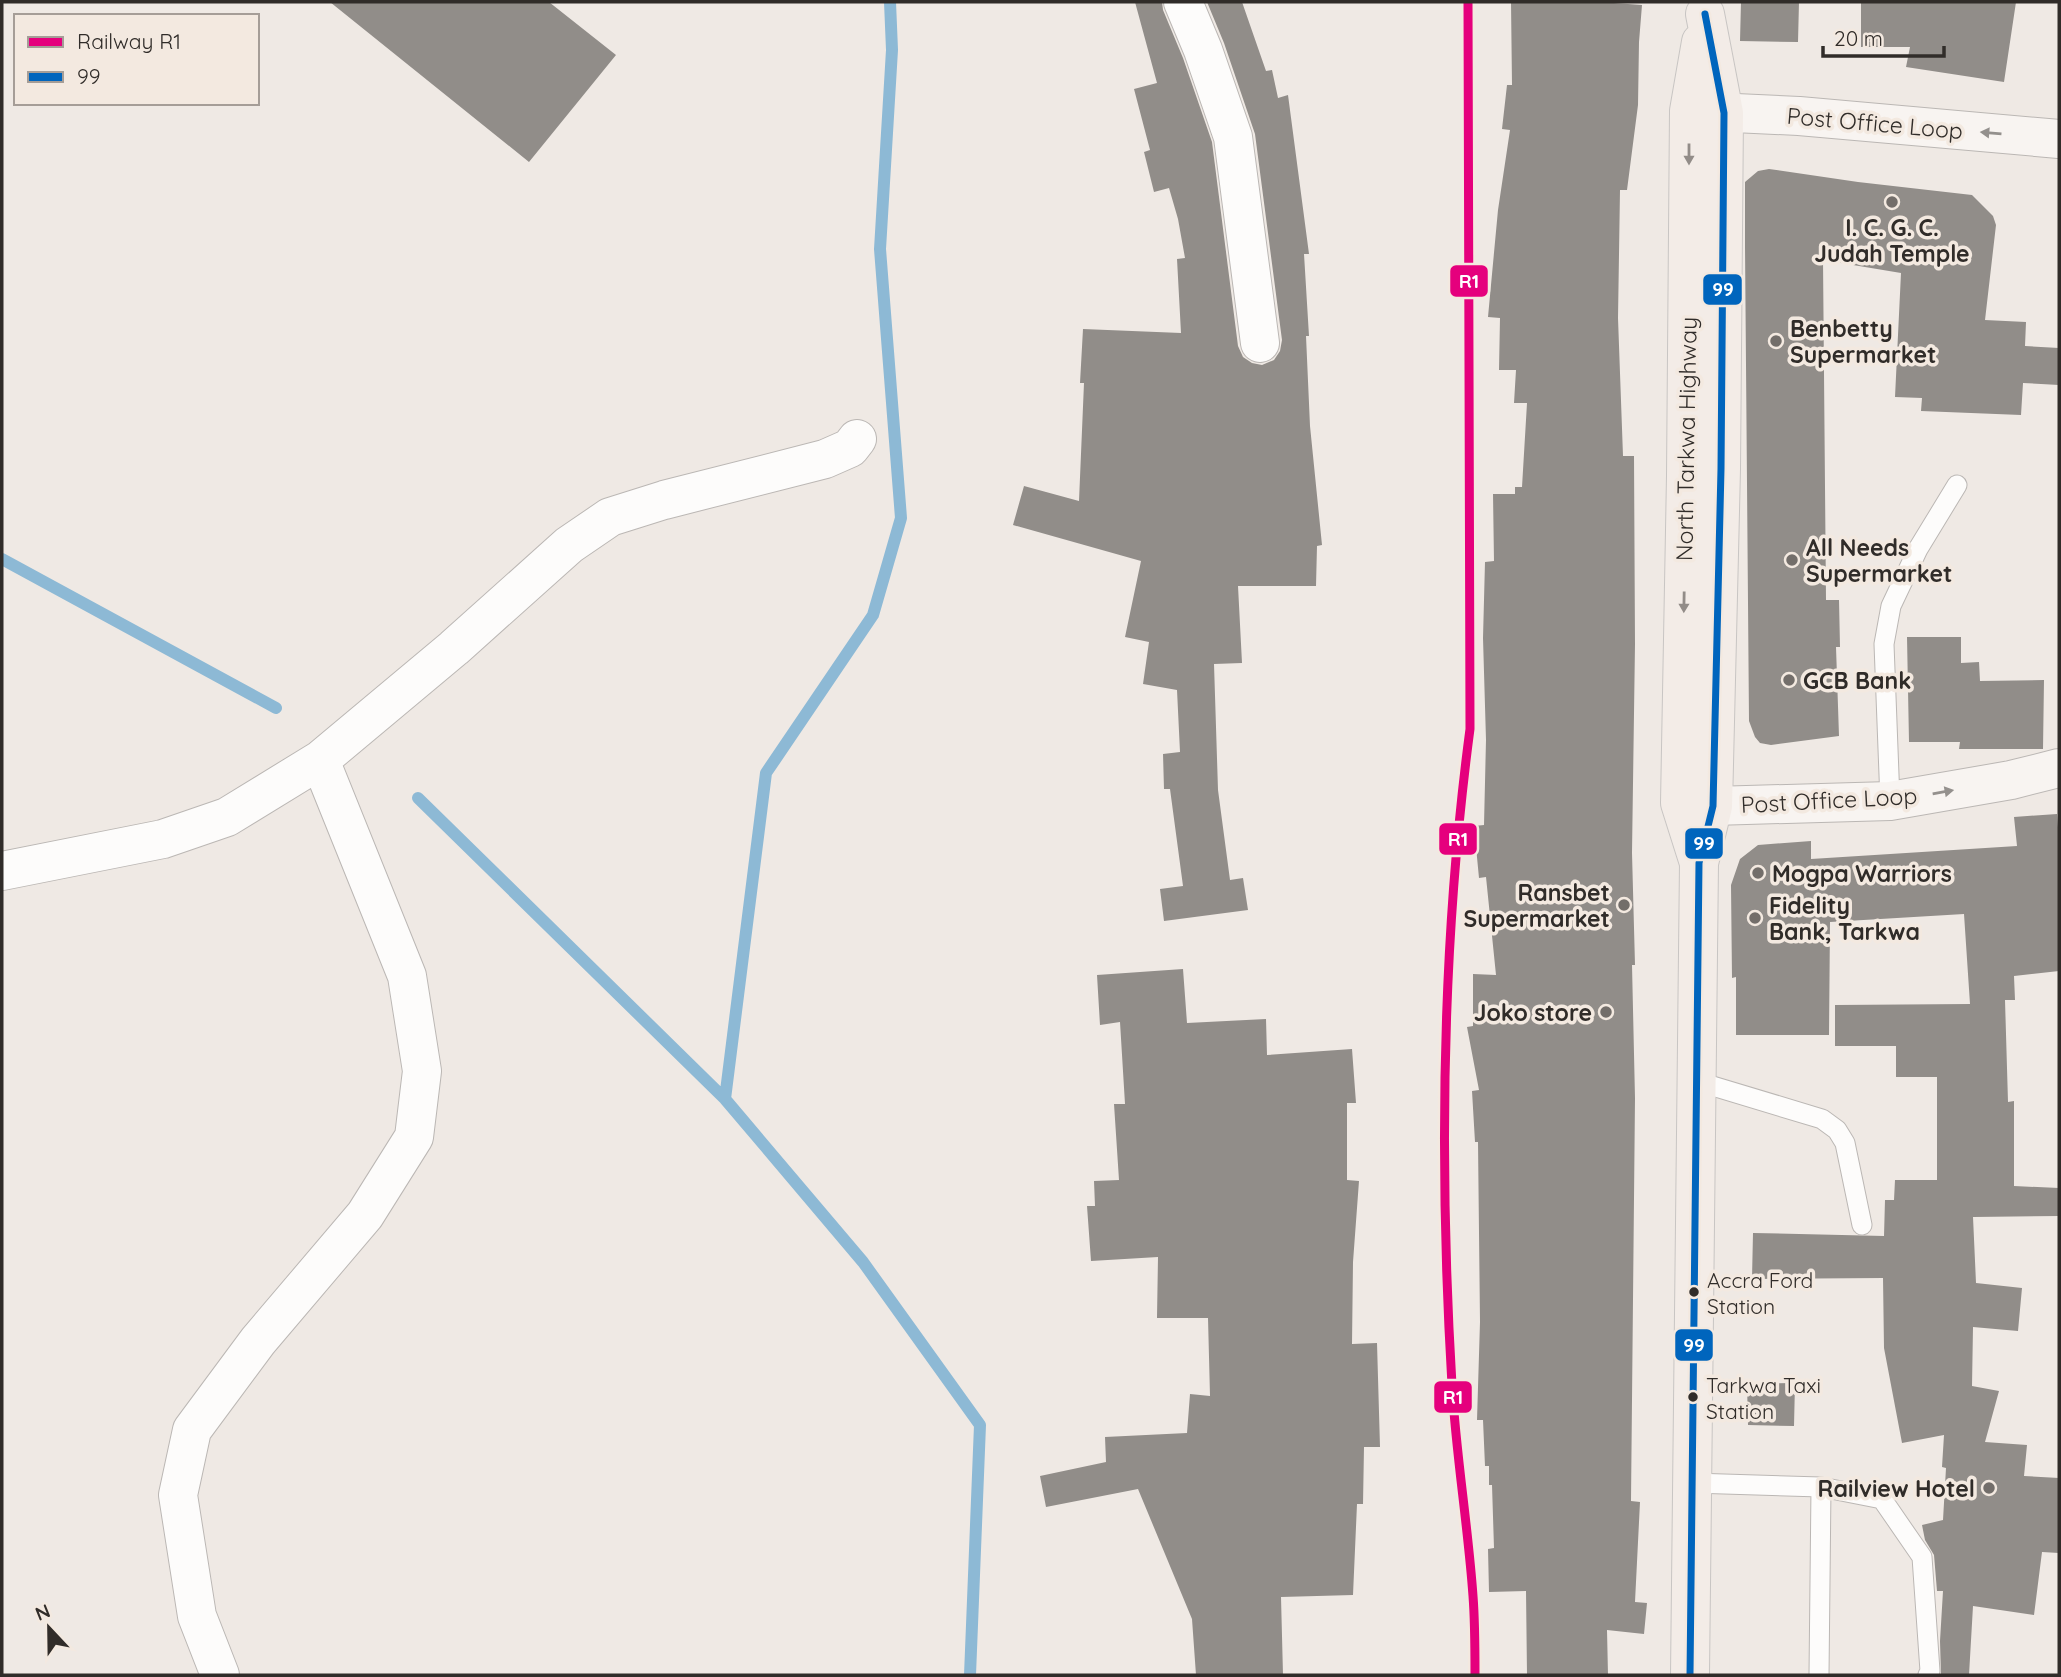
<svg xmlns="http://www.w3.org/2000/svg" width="2061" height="1677" viewBox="0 0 2061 1677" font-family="Quicksand,sans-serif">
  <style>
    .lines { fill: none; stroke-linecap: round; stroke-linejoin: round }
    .stream { stroke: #8db9d5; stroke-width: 12 }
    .building { fill: #918d89 }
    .lane-casing { stroke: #bbb7b4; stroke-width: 21 }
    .street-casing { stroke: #bbb7b4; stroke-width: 40 }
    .secondary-casing { stroke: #bbb7b4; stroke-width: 40 }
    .primary-casing { stroke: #c8c5c3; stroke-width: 40 }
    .lane { stroke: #fdfcfb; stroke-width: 19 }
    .street { stroke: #fdfcfb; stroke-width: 38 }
    .secondary { stroke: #f8f4f1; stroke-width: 38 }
    .primary { stroke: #f3ece7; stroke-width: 38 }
    .bus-1-casing { stroke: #f3e9e0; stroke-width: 12 }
    .bus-1 { stroke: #0065bd; stroke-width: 7 }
    .rail-1-casing { stroke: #f3e9e0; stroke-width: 14 }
    .rail-1 { stroke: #e5007d; stroke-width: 9 }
    .oneway { fill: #94908d }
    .oneway2 { fill: #928c88 }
    .poi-dot { fill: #736e6a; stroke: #f3e9e0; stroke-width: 2.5 }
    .bus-dot { fill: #302c29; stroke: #f3e9e0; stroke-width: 2.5 }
    .labels { text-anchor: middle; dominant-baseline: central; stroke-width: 7; stroke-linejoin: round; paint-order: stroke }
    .bus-label { font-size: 21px; fill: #302c29; stroke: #f3e9e0; text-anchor: start }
    .street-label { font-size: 23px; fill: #302c29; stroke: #f3e9e0 }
    .poi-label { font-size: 23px; font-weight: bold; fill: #302c29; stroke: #f3e9e0; text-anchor: start }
    .line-badge { stroke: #f3e9e0; stroke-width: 2.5 }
    .badge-label { font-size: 19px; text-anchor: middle; font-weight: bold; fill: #fff }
  </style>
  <rect width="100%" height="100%" fill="#efe9e4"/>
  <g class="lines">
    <path class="stream" d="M2,559L276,708
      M418,798L725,1099L863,1262L980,1425L970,1675
      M725,1099L766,773L873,615L901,518L880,249L892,50L890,2"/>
  </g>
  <path class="building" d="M330,2H549L616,55L529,162Z
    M1135,2H1162L1163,10L1183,58L1212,142L1238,346L1243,357L1252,363L1262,365L1274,360L1280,351L1282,340L1255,134L1224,43L1207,2H1242L1266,71L1272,70L1278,98L1288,95L1309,254H1304L1309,336H1306L1310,426L1322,545L1317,546L1316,586H1238L1242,663L1214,664L1218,790L1230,880L1243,878L1248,910L1164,921L1160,889L1183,886L1170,789H1164L1163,754L1180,752L1177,690L1143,684L1149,642L1125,637L1141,561L1013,525L1024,486L1079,501L1084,383H1080L1083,329L1181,333L1177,259L1185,258L1178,219L1169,188L1154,192L1144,152L1150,150L1134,89L1157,83Z
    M1511,2H1600L1642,5L1639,42L1638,105L1627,190H1620L1618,318L1623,456H1634L1635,644L1632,853L1635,965H1632L1635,1098L1631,1501L1640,1502L1635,1602L1647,1603L1644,1634L1607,1630L1608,1675H1527L1526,1591L1489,1592L1488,1549L1494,1548L1492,1485H1489V1466H1485L1483,1420H1477L1480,1322L1478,1142H1475L1472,1091L1479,1090L1467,1027L1473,1026V974L1496,975L1486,877L1479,878L1474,826L1484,825L1486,740L1483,638L1485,562L1494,561L1493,494H1515V487H1522L1527,403H1514L1516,370H1499L1500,318L1488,317L1498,210L1510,130L1502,129L1507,85H1512Z
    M1741,2H1799L1798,42L1740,41Z
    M1861,2H2016L2004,82L1906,67L1910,47H1861Z
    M1769,169L1858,182L1972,195L1993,216L1996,225L1985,320L2026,322L2025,346L2059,348V385L2023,383L2021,415L1921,411L1922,398L1895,397L1901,273L1823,260L1826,600H1839L1840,647H1836L1839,736L1771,745L1760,743L1755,737L1749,721L1745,246V182L1758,171Z
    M1907,637H1961V663L1979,662L1980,681L2044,680L2043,749H1959L1960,742H1909Z
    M2057,814L2059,841V971L2014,976L2015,1000H2005L2008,1102L2014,1101V1186L2059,1188V1216L1973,1217L1976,1283L2022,1288L2018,1331L1973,1327L1972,1386L1999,1391L1985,1442L2027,1445L2024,1476L2059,1478V1553L2042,1552L2034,1615L1973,1606L1969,1675H1941L1940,1641L1943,1591H1937L1934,1555L1925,1540L1922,1525L1943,1520L1946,1468L1942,1467L1944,1435L1902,1443L1884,1348L1883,1278L1752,1279L1753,1233L1884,1236L1885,1200H1894L1895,1180H1937V1077H1896V1046H1835V1005L1970,1004L1964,914L1830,922L1829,1035H1736V977L1732,978L1731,885L1740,859L1758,845L1811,841V859L2017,846L2014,817Z
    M1183,969L1187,1023L1266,1019L1267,1055L1352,1049L1356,1103H1347V1180L1359,1181L1353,1262L1352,1344L1377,1343L1380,1447H1364L1363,1504H1357L1353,1595L1281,1597L1283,1675H1196L1192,1619L1138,1489L1046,1507L1040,1476L1106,1462L1105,1437L1187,1433L1190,1394L1210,1396L1208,1318H1157L1158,1257L1091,1261L1087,1206H1095L1094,1181L1119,1180L1114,1104H1125L1120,1022L1100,1025L1097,975Z
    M1795,1383L1794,1426L1748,1425L1747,1384Z"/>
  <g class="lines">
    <defs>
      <path id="lane" d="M1890,801L1884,644L1891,606L1918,549L1957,485
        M1696,1081L1822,1119L1837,1130L1845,1143L1862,1225
        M1692,1483L1821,1487L1882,1499L1922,1557L1930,1671L1928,1675
        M1819,1675L1821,1487"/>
      <path id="street" d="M1183,2L1203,50L1233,137L1260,343
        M2,871L163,839L227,817L320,760L454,648L569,545L610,517L664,500L825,459L850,448L857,439
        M220,1675L197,1616L178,1495L192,1430L258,1341L365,1215L414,1137L422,1071L407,976L320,760"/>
      <path id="secondary" d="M1692,111L1799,116L2059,139
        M1682,803L1713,806L1890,801L2011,780L2059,768"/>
      <path id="primary" d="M1699,863L1680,803L1686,476L1689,111L1701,42
        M1690,1675L1699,863L1713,806L1721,469L1724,113L1705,14"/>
    </defs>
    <use href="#lane" class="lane-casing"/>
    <use href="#street" class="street-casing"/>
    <use href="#secondary" class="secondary-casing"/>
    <use href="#primary" class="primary-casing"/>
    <use href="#lane" class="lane"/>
    <use href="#street" class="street"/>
    <use href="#secondary" class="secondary"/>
    <use href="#primary" class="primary"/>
    <defs>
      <path id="bus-1" d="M1690,1675L1699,863L1713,806L1721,469L1724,113L1705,14"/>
    </defs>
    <use href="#bus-1" class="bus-1-casing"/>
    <use href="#bus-1" class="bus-1"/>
    <defs>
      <path id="rail-1" d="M1468,2L1470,729C1441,947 1439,1166 1452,1385C1456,1455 1468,1525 1473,1596C1475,1622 1475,1649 1475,1675"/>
    </defs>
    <use href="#rail-1" class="rail-1-casing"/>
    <use href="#rail-1" class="rail-1"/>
  </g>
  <defs><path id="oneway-solid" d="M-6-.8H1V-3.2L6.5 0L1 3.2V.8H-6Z" transform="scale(1.75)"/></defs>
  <g class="oneway">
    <use href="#oneway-solid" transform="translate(1991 133) rotate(-175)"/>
    <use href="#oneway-solid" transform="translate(1943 792) rotate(-10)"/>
  </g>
  <g class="oneway2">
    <use href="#oneway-solid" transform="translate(1689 154) rotate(90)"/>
    <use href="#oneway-solid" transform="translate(1684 602) rotate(91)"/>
  </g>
  <g class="poi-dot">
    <circle cx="1892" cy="202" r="7"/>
    <circle cx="1776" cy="341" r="7"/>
    <circle cx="1792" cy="560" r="7"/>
    <circle cx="1789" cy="680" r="7"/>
    <circle cx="1758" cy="873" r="7"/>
    <circle cx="1624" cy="905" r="7"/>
    <circle cx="1755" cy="918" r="7"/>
    <circle cx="1606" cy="1012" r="7"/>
    <circle cx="1989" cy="1488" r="7"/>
  </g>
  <g class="bus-dot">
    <circle cx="1694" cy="1292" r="6"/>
    <circle cx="1693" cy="1397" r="6"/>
  </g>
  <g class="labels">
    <g class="bus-label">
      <text x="1707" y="1280">Accra Ford<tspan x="1707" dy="26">Station</tspan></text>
      <text x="1706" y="1385">Tarkwa Taxi<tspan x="1706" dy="26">Station</tspan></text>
    </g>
    <g class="street-label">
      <text transform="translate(1875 123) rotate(5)">Post Office Loop</text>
      <text transform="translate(1686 439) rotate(-89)">North Tarkwa Highway</text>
      <text transform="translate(1829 800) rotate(-3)">Post Office Loop</text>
    </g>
    <g class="poi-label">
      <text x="1892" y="227" text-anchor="middle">I. C. G. C.<tspan x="1892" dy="26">Judah Temple</tspan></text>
      <text x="1790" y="328">Benbetty<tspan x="1790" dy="26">Supermarket</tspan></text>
      <text x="1806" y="547">All Needs<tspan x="1806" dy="26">Supermarket</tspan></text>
      <text x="1803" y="680">GCB Bank</text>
      <text x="1772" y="873">Mogpa Warriors</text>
      <text x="1610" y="892" text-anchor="end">Ransbet<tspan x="1610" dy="26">Supermarket</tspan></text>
      <text x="1769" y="905">Fidelity<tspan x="1769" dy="26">Bank, Tarkwa</tspan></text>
      <text x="1592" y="1012" text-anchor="end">Joko store</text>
      <text x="1975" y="1488" text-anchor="end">Railview Hotel</text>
    </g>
  </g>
  <g class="line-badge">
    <rect x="1449" y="264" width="40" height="34" rx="7" fill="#e5007d"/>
    <rect x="1702" y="273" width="41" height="33" rx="7" fill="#0065bd"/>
    <rect x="1438" y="822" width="40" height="34" rx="7" fill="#e5007d"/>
    <rect x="1684" y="827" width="40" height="33" rx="7" fill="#0065bd"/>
    <rect x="1674" y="1328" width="40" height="34" rx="7" fill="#0065bd"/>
    <rect x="1433" y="1380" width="40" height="34" rx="7" fill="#e5007d"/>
  </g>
  <g class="badge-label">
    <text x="1469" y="288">R1</text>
    <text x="1723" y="296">99</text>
    <text x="1458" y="846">R1</text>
    <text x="1704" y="850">99</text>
    <text x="1694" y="1352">99</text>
    <text x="1453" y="1404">R1</text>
  </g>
  <rect width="2061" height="1677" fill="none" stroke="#302c29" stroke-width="7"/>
  <rect x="14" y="14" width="245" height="91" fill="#f3e9e0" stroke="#a59d97" stroke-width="2"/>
  <rect x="28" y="37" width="35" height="10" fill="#e5007d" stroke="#a59d97" stroke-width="2"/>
  <text x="77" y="49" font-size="21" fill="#302c29">Railway R1</text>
  <rect x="28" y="72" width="35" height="10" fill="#0065bd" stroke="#a59d97" stroke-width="2"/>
  <text x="77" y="84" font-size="21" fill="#302c29">99</text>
  <g transform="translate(49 1628) rotate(338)" stroke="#f3e9e0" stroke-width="5" paint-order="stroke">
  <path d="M0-5L12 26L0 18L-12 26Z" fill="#302c29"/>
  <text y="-10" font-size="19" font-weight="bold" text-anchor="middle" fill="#302c29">N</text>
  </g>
  <path d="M1823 46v10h121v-10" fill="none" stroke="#302c29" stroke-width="3.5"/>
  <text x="1834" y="46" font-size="21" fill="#302c29" stroke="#f3e9e0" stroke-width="5" paint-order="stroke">20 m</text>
</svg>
